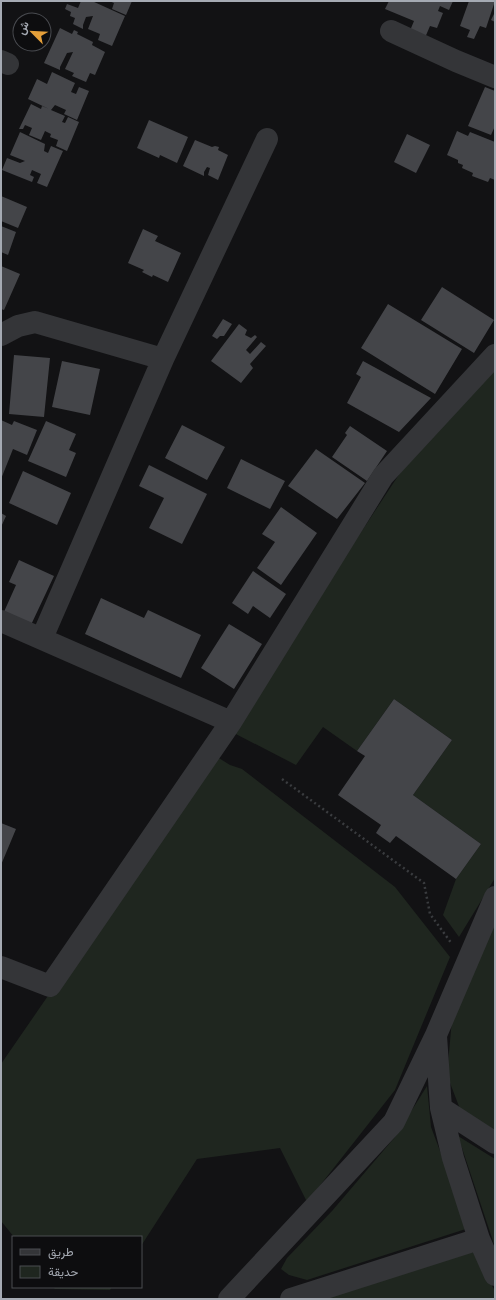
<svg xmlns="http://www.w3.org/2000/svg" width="496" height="1300" viewBox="0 0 496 1300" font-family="'Public Sans',Vazirmatn,sans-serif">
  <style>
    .green { fill: #1f261f }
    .building { fill: #444549 }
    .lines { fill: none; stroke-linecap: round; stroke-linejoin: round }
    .path { stroke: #3a3c3f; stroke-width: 2.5; stroke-dasharray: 2 3; stroke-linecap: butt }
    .minor { stroke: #343538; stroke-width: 22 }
  </style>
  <rect width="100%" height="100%" fill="#121214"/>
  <path class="green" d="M495,370V878L459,937L443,915L456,879L481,844L413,795L452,740L394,699L357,751L323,727L296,765L230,731L400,473Z
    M214,755L230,765L242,769L395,887L450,957L395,1090L307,1202L280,1148L197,1159L141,1246V1237H14L1,1221V1064Z
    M495,911V1132L460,1109L447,1075L452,1019Z
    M427,1086L431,1127L469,1228L307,1280L289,1275L281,1269L287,1258L332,1211L395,1137Z
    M458,1136L495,1159V1243L494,1244Z
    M473,1252L495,1291V1299H315Z
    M53,1287H112L110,1290L55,1289Z"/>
  <path class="building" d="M81,1H92L125,16L112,46L98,40L100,34L88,29L93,16L86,17L83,25V29L73,24L75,18L70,16L71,12L65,9L67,4L78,8Z
    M109,1H132L126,15L112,9L114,3Z
    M389,1H453L449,10L440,6L438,11L443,13L437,28L430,26L424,40L409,33L414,21L385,9Z
    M469,1H495L486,28L480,26L474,39L467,37L470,30L460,26Z
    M495,12V22L491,20Z
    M60,28L72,34L74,30L78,32L77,34L93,42L92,45L105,52L95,75L90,73L86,82L72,76L74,73L65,69L73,52L67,53L60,67V70L44,63Z
    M52,72L75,83L71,92L76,94L79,87L89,91L77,120L64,114L66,110L55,105L51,110L65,116L62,122L65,123L68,117L79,122L67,151L56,146L58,140L50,137L51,134L45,131L41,140L29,135L32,128L25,125L23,129H19L31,104L41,109L42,106L49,109L28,99L37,79L47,84Z
    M485,87L495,91V126L491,135L468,126Z
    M149,120L188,137L177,163L160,155L159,158L137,148Z
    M457,131L468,136L470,132L495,142V180L490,178L488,182L472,176L473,173L462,168L463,165L458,163V160L447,155Z
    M20,132L45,144L44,151L48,153L51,146L63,151L47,187L37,183L41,174L32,170L30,175L34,177L32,182L2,170L7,158L20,163L25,161L10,155Z
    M407,134L430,145L416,173L394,162Z
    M195,140L212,147L215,146L219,147L218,150L228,155L218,180L208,175L210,168L207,167L204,172V176L183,166Z
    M1,196L27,207L18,228L1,221Z
    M1,226L16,232L8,255L1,252Z
    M143,229L158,236L155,241L181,253L168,282L153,275L152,277L142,272L144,270L128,263Z
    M1,266L20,274L4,310L1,309Z
    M442,287L494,320L474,353L421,320Z
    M388,304L462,349L435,394L361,348Z
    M223,319L232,324L224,336H220L217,339L212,336Z
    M239,324L247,330L245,335L251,338L255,335L257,337L246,350L250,354L261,342L266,346L250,364L253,368L241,383L211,361Z
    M14,355L50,358L44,417L9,414Z
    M62,361L100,369L90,415L52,407Z
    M363,361L431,398L399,432L347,403L361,377L356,374Z
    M1,420L12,425L14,421L37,430L27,455L13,449L1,479Z
    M46,421L76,434L69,450L76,453L66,477L28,461Z
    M182,425L225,447L207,480L165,458Z
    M350,426L387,451L367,481L332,457L347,435L345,433Z
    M316,449L365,483L337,519L288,486Z
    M241,459L285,481L270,509L227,488Z
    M149,465L207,494L182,544L149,528L164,498L139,486Z
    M23,471L71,493L57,525L9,503Z
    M281,507L317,533L281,585L257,568L275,542L262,534Z
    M1,513L6,516L1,527Z
    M19,560L54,576L30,627L3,614L16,585L9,582Z
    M253,571L286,594L270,618L253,606L248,614L232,603Z
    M101,598L144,618L148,610L201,635L181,678L85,634Z
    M229,624L262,644L234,689L201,668Z
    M394,699L452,740L413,795L481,844L456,879L396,836L390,843L376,833L381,825L338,795L365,756L357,751Z
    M1,823L16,829L1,865Z"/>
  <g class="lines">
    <path class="path" d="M282,779L424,883L430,914L452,944"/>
    <path class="minor" d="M391,31L456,61L495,77
      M1,61L8,64
      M1,335L18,326L35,322L163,359
      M1,621L231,722
      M42,638L163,359L267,139
      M1,967L50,986L231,722L383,476L495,355
      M436,1036L441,1108L453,1158L479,1239L495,1275
      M441,1108L495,1143
      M229,1299L394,1122L436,1035L495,897
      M291,1299L479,1239"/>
  </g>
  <rect width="496" height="1300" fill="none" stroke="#a5aab3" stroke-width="4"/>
  <rect x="12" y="1236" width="130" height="52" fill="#0d0d0f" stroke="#4a4c51"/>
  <rect x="20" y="1249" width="20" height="6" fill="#343538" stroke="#4a4c51"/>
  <text x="48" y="1256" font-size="12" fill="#a5aab3">طريق</text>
  <rect x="20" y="1266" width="20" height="12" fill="#1f261f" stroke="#4a4c51"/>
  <text x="48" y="1276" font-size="12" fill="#a5aab3">حديقة</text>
  <g transform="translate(32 32) rotate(294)"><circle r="19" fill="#0d0d0f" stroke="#4a4c51"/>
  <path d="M0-3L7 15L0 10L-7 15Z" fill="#e49f3a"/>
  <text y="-6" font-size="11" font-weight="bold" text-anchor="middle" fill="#a5aab3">ش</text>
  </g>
</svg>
